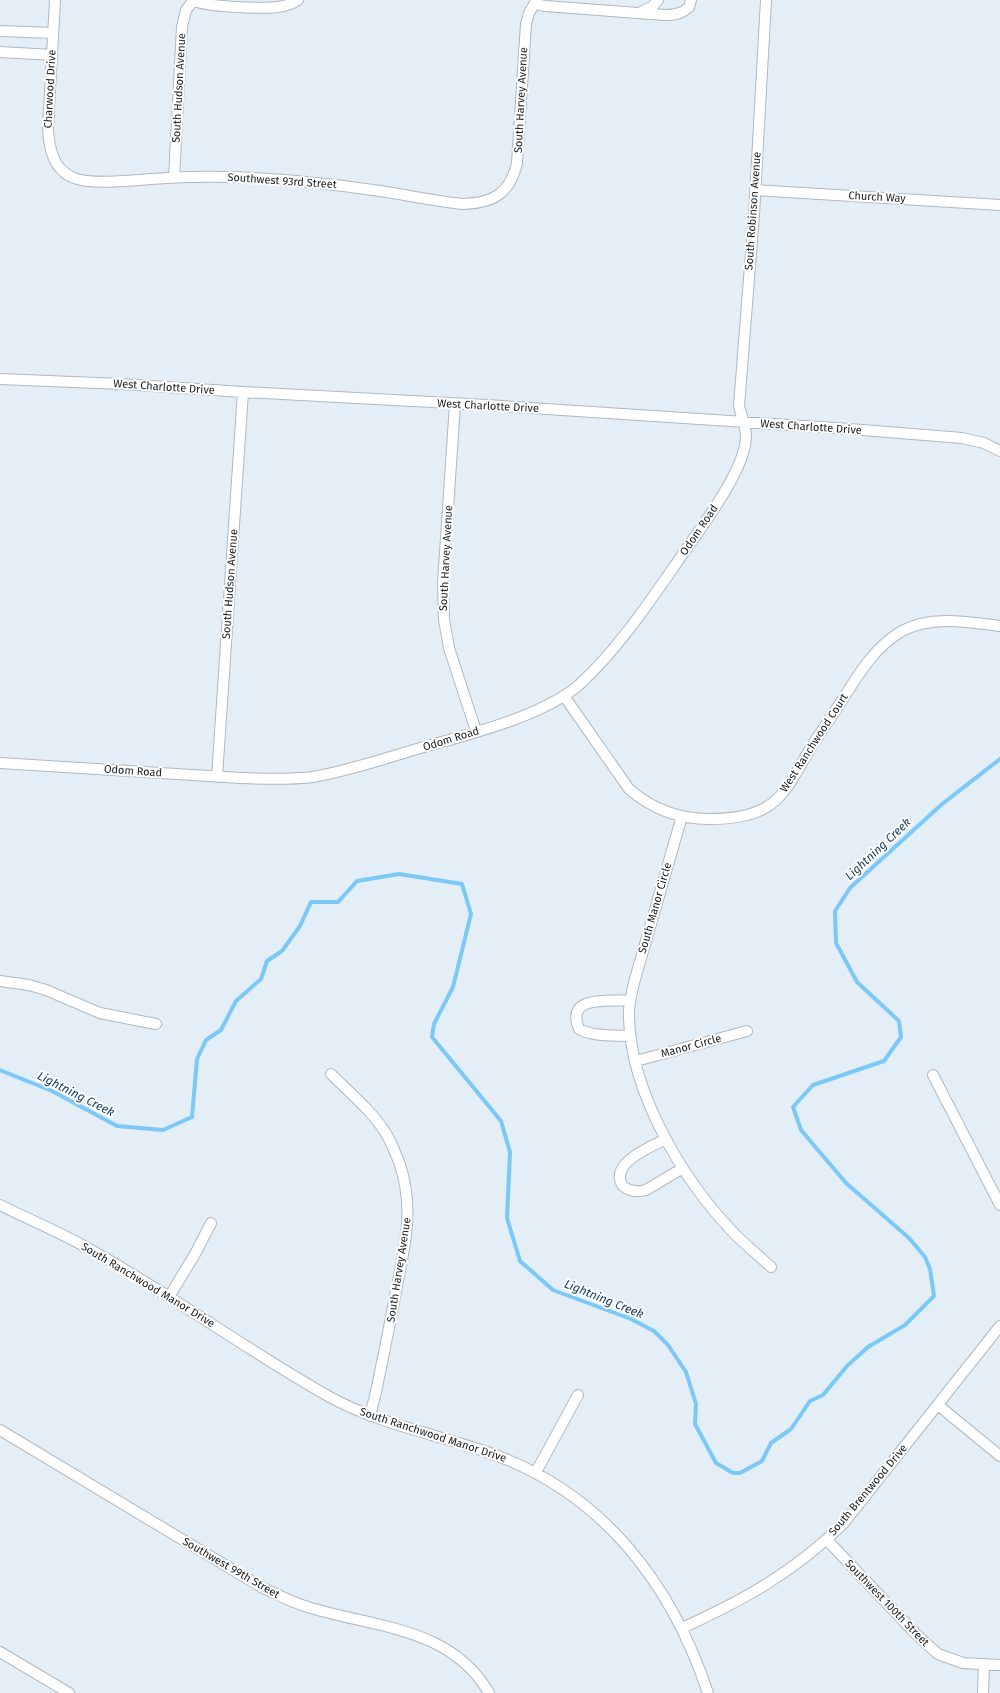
<svg xmlns="http://www.w3.org/2000/svg" width="1000" height="1693" viewBox="0 0 1000 1693" font-family="'Fira Sans',sans-serif">
  <style>
    .lines { fill: none; stroke-linecap: round; stroke-linejoin: round }
    .stream { stroke: #7cc9f8; stroke-width: 4 }
    .street-casing { stroke: #afb9c1; stroke-width: 12 }
    .street { stroke: #fff; stroke-width: 10 }
    .labels { text-anchor: middle; dominant-baseline: central; stroke-width: 4; stroke-linejoin: round; paint-order: stroke }
    .street-label { font-size: 11px; fill: #1a1e21; stroke: #fff }
    .water-label { font-size: 12px; font-style: italic; fill: #18435b; stroke: #fff }
  </style>
  <rect width="100%" height="100%" fill="#e3eef7"/>
  <g class="lines">
    <path class="stream" d="M0,1070L52,1091L117,1126L163,1130L192,1117L197,1059L206,1040L221,1030L236,1001L261,979L267,961L282,951L300,926L311,902H338L357,881L399,874L462,884L471,914L453,987L434,1024L432,1037L501,1121L510,1152L507,1218L520,1261L553,1290L631,1319L654,1331L668,1345L686,1372L696,1404L695,1424L716,1463L733,1473H740L762,1461L771,1443L791,1429L810,1401L823,1395L847,1366L868,1347L905,1325L934,1296L930,1269L925,1257L909,1238L846,1183L801,1130L793,1107L813,1085L884,1061L901,1037L899,1021L857,982L836,943L835,911L850,888L941,805L1000,759"/>
    <defs>
      <path id="street" d="M55,0L48,128C49,148 53,170 74,178C93,186 145,179 167,178C236,174 305,180 373,190C403,194 432,201 463,204C493,203 510,194 517,163L526,24L529,13L536,1
        M192,0C204,7 263,9 278,7C285,6 292,4 298,0
        M535,0L540,5L545,6L664,15C674,15 682,14 689,7L691,0
        M641,12L653,6L658,0
        M0,31L53,33
        M0,52L52,55
        M174,177L182,27L186,10L193,1
        M755,190L1000,205
        M0,379L121,384L243,392L487,405L850,429L962,438L984,443L1000,451
        M455,404L443,583L444,620L449,648L476,731
        M564,696L629,789C652,809 678,819 709,819C727,819 749,817 765,808C785,797 796,773 807,754C816,738 827,724 837,708C855,681 872,648 902,631C931,615 969,622 1000,626
        M0,763L241,778C265,779 289,780 313,777C348,771 383,759 417,749C465,735 543,717 580,684C622,645 654,595 687,548C705,522 746,468 746,436C746,430 741,414 739,406L754,215L766,0
        M217,777L243,392
        M682,816L635,979C632,991 628,1005 629,1018C631,1092 681,1177 731,1230C743,1243 758,1255 771,1267
        M0,981L29,985L46,990L100,1013L156,1024
        M630,1000C610,1002 565,994 579,1029C594,1037 613,1035 630,1036
        M636,1061L747,1031
        M331,1074C350,1093 371,1110 385,1132C391,1141 395,1152 399,1162C415,1207 405,1246 396,1291C390,1324 383,1358 376,1392L370,1416
        M933,1075L1000,1205
        M666,1139C650,1147 610,1163 622,1185C629,1192 638,1192 646,1190L683,1168
        M0,1205C28,1219 57,1231 84,1246C168,1292 245,1349 328,1396C378,1424 433,1433 487,1452C601,1491 671,1582 708,1693
        M169,1297L195,1254L211,1223
        M938,1405L1000,1456
        M0,1430L263,1588C277,1594 291,1602 305,1606C371,1628 450,1625 489,1693
        M536,1472L578,1395
        M827,1540L918,1636L938,1654L963,1663L1000,1665
        M682,1628C744,1600 794,1572 843,1524L1000,1326
        M0,1652L69,1693
        M983,1693L984,1665"/>
    </defs>
    <use href="#street" class="street-casing"/>
    <use href="#street" class="street"/>
  </g>
  <g class="labels">
    <g class="street-label">
      <text transform="translate(179 88) rotate(-87)">South Hudson Avenue</text>
      <text transform="translate(50 89) rotate(-87)">Charwood Drive</text>
      <text transform="translate(521 100) rotate(-87)">South Harvey Avenue</text>
      <text transform="translate(282 181) rotate(4)">Southwest 93rd Street</text>
      <text transform="translate(877 197) rotate(3)">Church Way</text>
      <text transform="translate(753 211) rotate(-86)">South Robinson Avenue</text>
      <text transform="translate(164 387) rotate(4)">West Charlotte Drive</text>
      <text transform="translate(488 406) rotate(3)">West Charlotte Drive</text>
      <text transform="translate(811 427) rotate(4)">West Charlotte Drive</text>
      <text transform="translate(699 530) rotate(-56)">Odom Road</text>
      <text transform="translate(446 558) rotate(-87)">South Harvey Avenue</text>
      <text transform="translate(230 584) rotate(-86)">South Hudson Avenue</text>
      <text transform="translate(451 739) rotate(-17)">Odom Road</text>
      <text transform="translate(814 743) rotate(-57)">West Ranchwood Court</text>
      <text transform="translate(133 771) rotate(4)">Odom Road</text>
      <text transform="translate(655 908) rotate(-74)">South Manor Circle</text>
      <text transform="translate(691 1046) rotate(-15)">Manor Circle</text>
      <text transform="translate(399 1270) rotate(-81)">South Harvey Avenue</text>
      <text transform="translate(148 1285) rotate(31)">South Ranchwood Manor Drive</text>
      <text transform="translate(433 1435) rotate(18)">South Ranchwood Manor Drive</text>
      <text transform="translate(868 1490) rotate(-50)">South Brentwood Drive</text>
      <text transform="translate(231 1568) rotate(30)">Southwest 99th Street</text>
      <text transform="translate(887 1603) rotate(46)">Southwest 100th Street</text>
    </g>
    <g class="water-label">
      <text transform="translate(878 849) rotate(-43)">Lightning Creek</text>
      <text transform="translate(76 1094) rotate(27)">Lightning Creek</text>
      <text transform="translate(604 1299) rotate(22)">Lightning Creek</text>
    </g>
  </g>
</svg>
